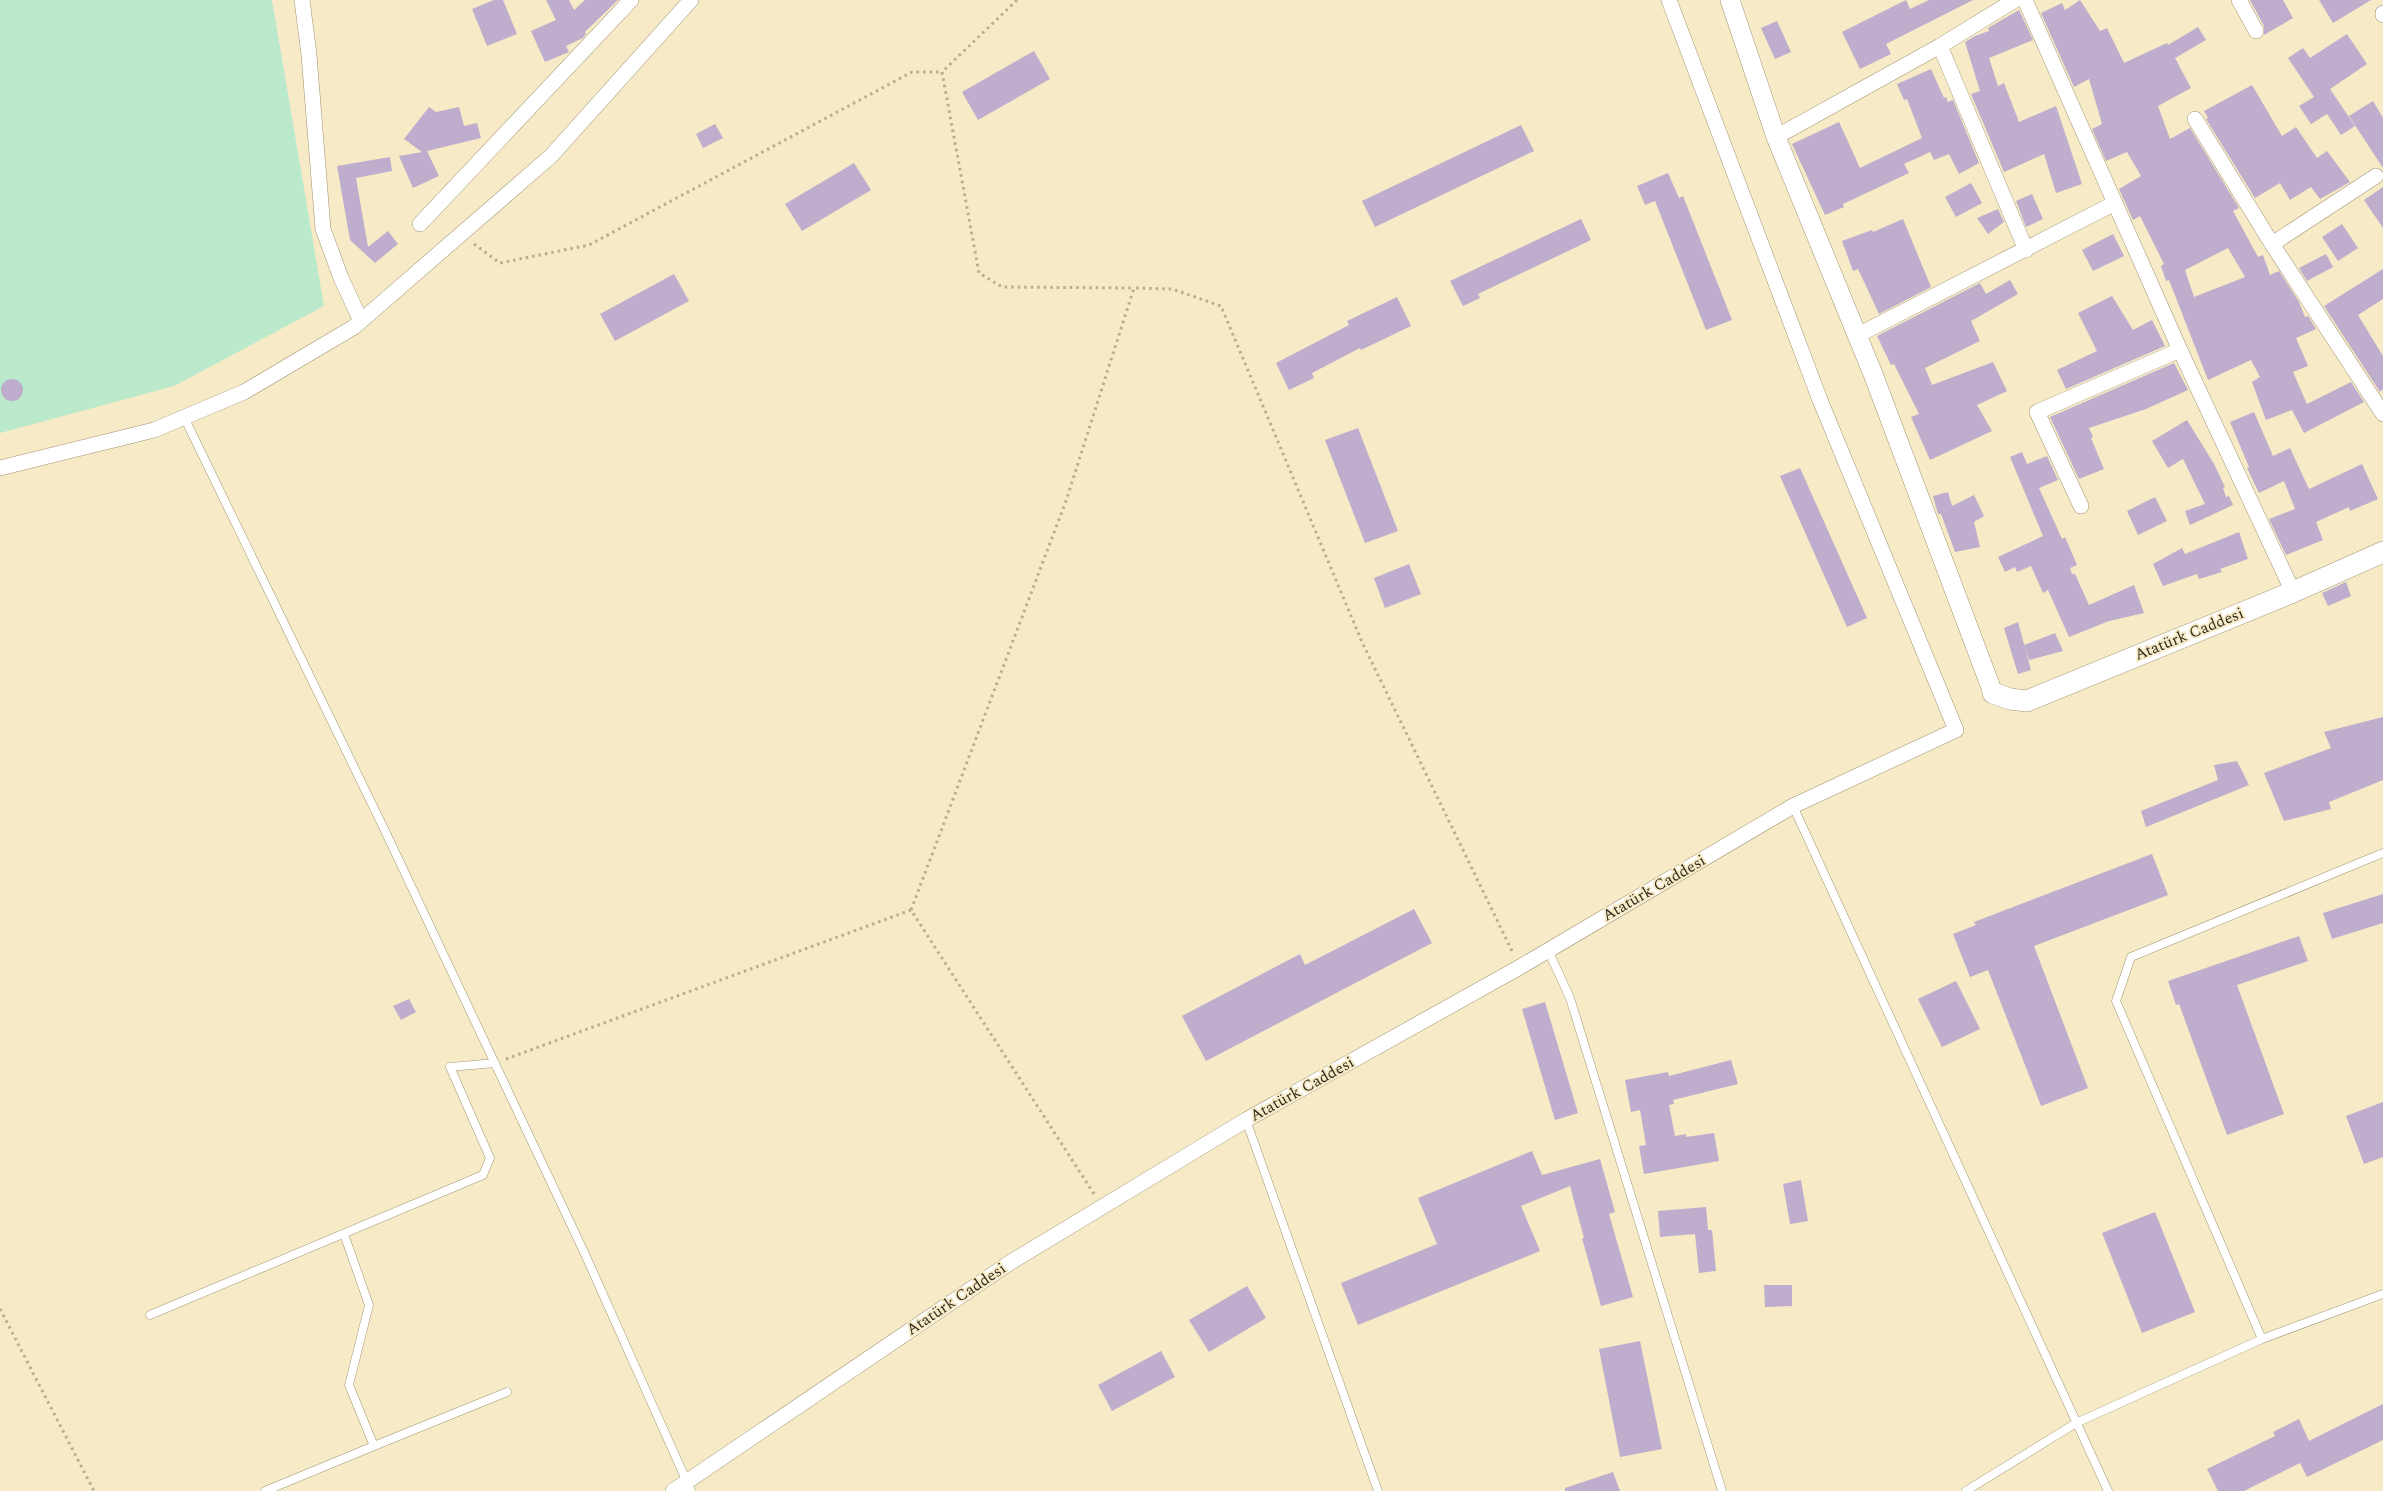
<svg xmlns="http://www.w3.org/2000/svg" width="2383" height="1491" viewBox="0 0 2383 1491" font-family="Spectral,serif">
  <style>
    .green { fill: #bae9cc }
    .building { fill: #beadcd; fill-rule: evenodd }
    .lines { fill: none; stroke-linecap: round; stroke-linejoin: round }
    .service-casing { stroke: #a29574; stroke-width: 9 }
    .minor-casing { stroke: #a29574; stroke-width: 16 }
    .tertiary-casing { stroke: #a29574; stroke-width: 20 }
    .secondary-casing { stroke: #a29574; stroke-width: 22 }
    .path { stroke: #b7ad90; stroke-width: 3; stroke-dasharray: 2.5 4; stroke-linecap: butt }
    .service { stroke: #fff; stroke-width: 8 }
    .minor { stroke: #fff; stroke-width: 15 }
    .tertiary { stroke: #fff; stroke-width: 19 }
    .secondary { stroke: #fff; stroke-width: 21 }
    .labels { text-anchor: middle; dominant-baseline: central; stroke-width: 4; stroke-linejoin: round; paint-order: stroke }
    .street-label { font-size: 16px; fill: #2f2a1c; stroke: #f7eac6 }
  </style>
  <rect width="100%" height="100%" fill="#f7eac6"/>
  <path class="green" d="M0,0H272L324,306L174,386L0,433Z"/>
  <path class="building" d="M494,0H503L517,34L487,46L472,9Z
    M546,0H569L574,10L585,0H618L585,32L586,34L583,38L566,46L569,52L545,62L531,31L556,20Z
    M1906,0L1910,9L1929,0H1973L1886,44L1891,54L1860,69L1842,32Z
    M2080,0L2100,31L2107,28L2124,63L2167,43L2168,45L2198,27L2206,40L2175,58L2191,88L2158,106L2170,139L2190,128L2239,208L2233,211L2258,257L2263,255L2270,275L2279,271L2299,302L2305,317L2308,316L2316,329L2296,338L2308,366L2293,372L2307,404L2351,382L2364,402L2304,433L2292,410L2266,420L2252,382L2260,377L2251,360L2208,380L2169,280L2166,281L2161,266L2164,264L2140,216L2133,220L2119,189L2141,176L2127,152L2106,161L2092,129L2102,124L2089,79L2074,87L2041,13L2062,3L2065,10ZM2228,248L2245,277L2194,297L2185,270Z
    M2250,0H2283L2293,18L2264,35V26Z
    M2319,0H2371L2333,23Z
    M2019,10L2033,40L1989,58L1998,86L2004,83L2019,122L2056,106L2082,184L2056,193L2044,154L2004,172L1971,94L1980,91L1965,42L1975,36L1989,31L1988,28Z
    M1777,21L1791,52L1775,59L1761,28Z
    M2347,34L2367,64L2330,89L2355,126L2341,135L2327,114L2311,124L2299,106L2314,97L2288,58L2303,48L2310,58Z
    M1034,51L1050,79L978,120L962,92Z
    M1931,69L1944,98L1946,97L1948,102L1953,100L1979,163L1959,174L1949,154L1934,160L1930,152L1904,164L1909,173L1843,204L1844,207L1825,215L1792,144L1839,122L1860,168L1922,138L1907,99L1904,100L1897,84Z
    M2252,85L2282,136L2296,127L2317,158L2327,151L2350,182L2320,199L2311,187L2290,200L2280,183L2255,198L2206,119L2208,118L2204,111Z
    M2373,101L2383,118V168L2349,116Z
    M429,107L436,112L459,107L464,126L477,123L481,138L427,151L439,176L413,188L399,156L422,152L404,139Z
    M715,124L723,138L703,148L696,134Z
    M1521,125L1534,151L1375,227L1362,201Z
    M390,157L392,171L356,178L368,247L388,231L398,244L375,263L350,240L337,166Z
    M854,163L871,190L802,231L785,204Z
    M1668,173L1679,198L1683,196L1732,320L1706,330L1655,201L1645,205L1637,186Z
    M1971,183L1982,203L1956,217L1945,197Z
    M2383,187V228L2364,200Z
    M2032,194L2043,219L2026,227L2016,201Z
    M1998,209L2004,222L1988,234L1977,218Z
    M1581,219L1591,240L1478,294L1480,298L1463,306L1450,281Z
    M1903,219L1931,287L1879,314L1858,269L1853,271L1842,241L1872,230L1873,232Z
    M2342,224L2358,248L2338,261L2322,237Z
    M2113,234L2124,256L2093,271L2082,250Z
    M2326,254L2333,267L2307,281L2299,268Z
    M2383,269V299L2358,315L2383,356V389L2380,392L2324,306Z
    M674,274L689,301L615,341L600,314Z
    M2010,280L2018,294L1971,321L1980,341L1925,368L1932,385L1993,362L2007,391L1977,405L1992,431L1930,460L1911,417L1919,414L1894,364L1891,365L1877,336L1980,283L1986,294Z
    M2112,296L2133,330L2152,320L2165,346L2066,389L2057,370L2097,351L2078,313Z
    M1397,297L1411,326L1361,350L1360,348L1312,373L1314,378L1289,390L1276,363L1349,325L1347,321Z
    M2174,363L2188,390L2146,409L2089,428L2093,437L2091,438L2104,469L2079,479L2050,417Z
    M1 390a11 11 0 1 1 22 0a11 11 0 1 1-22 0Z
    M2254,412L2273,456L2290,448L2309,489L2362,464L2378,499L2350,511L2349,507L2316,522L2323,540L2286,555L2269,519L2295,509L2284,481L2259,493L2247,468L2249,467L2230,422Z
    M2187,420L2214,464L2225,487L2223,488L2226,497L2229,496L2233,505L2190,525L2185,511L2205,504L2183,459L2168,468L2152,441Z
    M1358,428L1398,531L1365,543L1325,440Z
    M2022,452L2027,464L2047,456L2058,480L2039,488L2062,539L2065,537L2077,565L2070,568L2072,574H2075L2089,605L2134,585L2144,613L2109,621L2069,637L2048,590L2043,593L2031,566L2017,572L2015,567L2005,572L1998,557L2043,536L2010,457Z
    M1800,468L1867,618L1847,627L1780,476Z
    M1948,492L1952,506L1974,495L1984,516L1974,522L1980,547L1955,552L1941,514H1938L1933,496Z
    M2155,497L2167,521L2138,535L2127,511Z
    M2239,532L2248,559L2220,569L2222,572L2199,579L2197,574L2163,586L2153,564L2182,548L2185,554Z
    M1409,564L1421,594L1385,608L1374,578Z
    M2346,582L2351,596L2328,606L2322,593Z
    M2018,622L2031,670L2018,674L2004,628Z
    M2055,633L2063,651L2029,660L2024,645Z
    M2383,717V780L2329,802L2331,809L2284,821L2264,773L2331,748L2324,732Z
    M2237,761L2249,785L2146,827L2141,811L2218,780L2214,765Z
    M2152,854L2168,895L2034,946L2088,1088L2041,1106L1988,970L1970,977L1953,934L1976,925L1974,922Z
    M2383,894V923L2332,939L2323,913Z
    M1414,909L1432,943L1206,1061L1182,1016L1300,954L1305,965Z
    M2299,936L2308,961L2237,985L2284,1114L2227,1135L2179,1004L2176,1005L2168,981Z
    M1956,981L1980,1029L1942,1047L1918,999Z
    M409,999L416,1012L401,1020L393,1006Z
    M1545,1002L1578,1113L1555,1120L1522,1009Z
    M1731,1060L1738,1084L1673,1100L1674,1104L1669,1105L1675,1136L1686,1134V1137L1714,1133L1719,1161L1644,1174L1639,1146L1646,1145L1640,1110L1631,1112L1625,1080L1668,1072L1669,1076Z
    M2383,1102V1157L2364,1164L2346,1116Z
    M1532,1151L1542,1175L1600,1159L1615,1212L1609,1214L1633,1297L1601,1306L1582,1238H1584L1570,1186L1521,1206L1540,1251L1358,1325L1341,1283L1437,1244L1418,1198Z
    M1801,1180L1808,1221L1790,1224L1783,1184Z
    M1706,1207L1708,1230H1712L1716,1271L1699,1273L1695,1234L1660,1237L1658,1211Z
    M2155,1212L2195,1312L2142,1333L2102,1233Z
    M1764,1285H1792V1306L1765,1307Z
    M1247,1286L1266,1318L1209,1352L1189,1320Z
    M1640,1341L1662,1449L1620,1457L1599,1349Z
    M1161,1351L1175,1377L1112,1411L1098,1385Z
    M2383,1404V1440L2307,1477L2300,1463L2244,1491H2218L2207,1469L2275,1436L2273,1432L2299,1419L2309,1441Z
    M1613,1472L1620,1491H1565V1488Z"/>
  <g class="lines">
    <defs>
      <path id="service" d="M184,417L387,835L584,1252L691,1491
        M1793,806L2108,1491
        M1548,950L1570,998L1722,1491
        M1246,1120L1378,1491
        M344,1234L369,1305L349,1385L374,1446L507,1392
        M150,1315L483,1175L490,1158L450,1067L495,1063
        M2262,1339L2116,1001L2131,957L2383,853
        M265,1491L374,1446
        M1966,1491L2076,1423L2262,1339L2383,1294"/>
      <path id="minor" d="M302,0L309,55L323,229L341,278L361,321
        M2025,0L2180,350L2293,592
        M2239,0L2256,31
        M2383,13V15
        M1940,46L2026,250
        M2195,119L2272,244L2383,414
        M1776,137L1940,46L2015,0
        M420,224L631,0
        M2272,244L2376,176
        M1858,335L2115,203
        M0,468L154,430L244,392L354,327L551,156L691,0
        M2081,506L2037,412L2180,350
        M673,1491L1011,1262L1246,1120L1520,967L1793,806L1956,730L1820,400L1669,0"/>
      <path id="tertiary" d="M1730,0L1776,137L1873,374L1993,693"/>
      <path id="secondary" d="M1993,693L2010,699L2027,701L2293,592L2383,552"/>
    </defs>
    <use href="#service" class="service-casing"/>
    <use href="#minor" class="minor-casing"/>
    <use href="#tertiary" class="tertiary-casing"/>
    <use href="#secondary" class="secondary-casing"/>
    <path class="path" d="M1017,0L942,72L979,273L1002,287L1134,288
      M474,244L500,263L589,245L912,72H942
      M506,1059L911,910
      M1094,1194L911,910L1066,501L1134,288L1172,289L1221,306L1362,642L1513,953
      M0,1309L94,1491"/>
    <use href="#service" class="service"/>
    <use href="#minor" class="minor"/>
    <use href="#tertiary" class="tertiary"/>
    <use href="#secondary" class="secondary"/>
  </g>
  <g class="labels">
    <g class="street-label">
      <text transform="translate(2189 634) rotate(-22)">Atatürk Caddesi</text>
      <text transform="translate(1654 888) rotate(-30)">Atatürk Caddesi</text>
      <text transform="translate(1302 1089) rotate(-29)">Atatürk Caddesi</text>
      <text transform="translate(956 1299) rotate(-34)">Atatürk Caddesi</text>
    </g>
  </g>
</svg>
